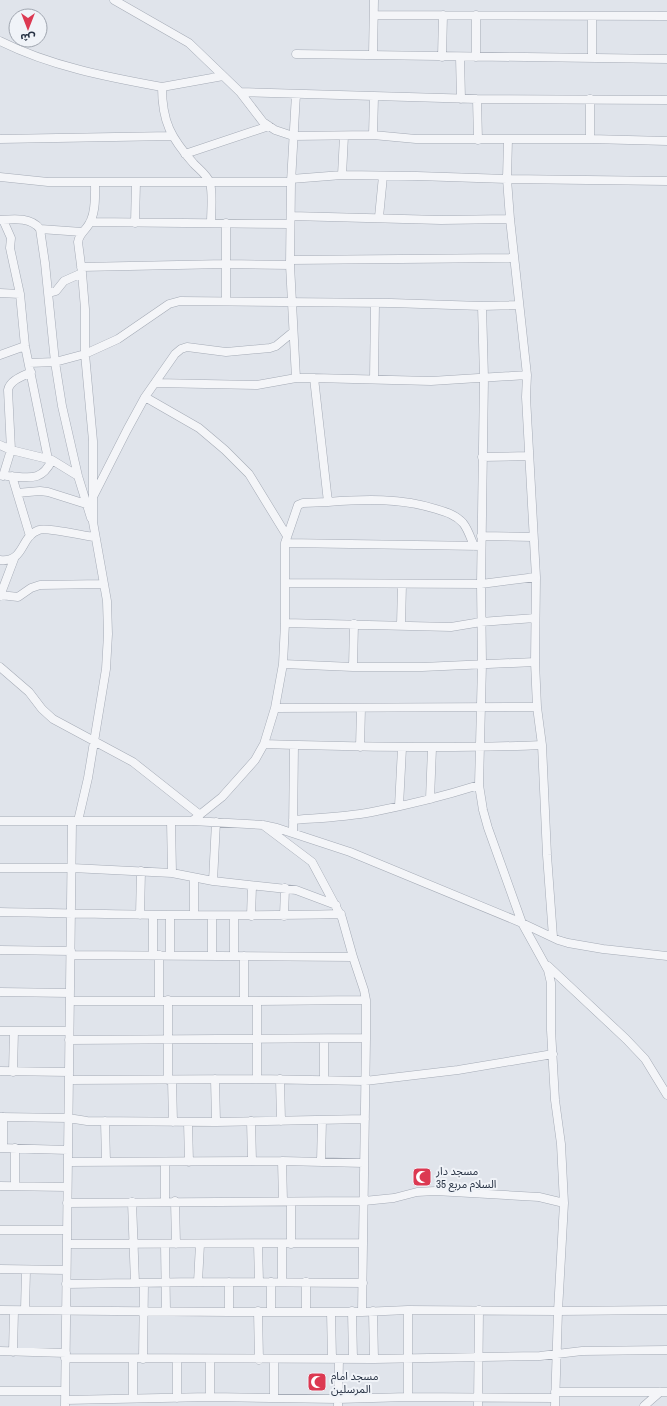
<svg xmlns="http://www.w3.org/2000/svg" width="667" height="1406" viewBox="0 0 667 1406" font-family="'Archivo Narrow','Noto Sans Arabic',sans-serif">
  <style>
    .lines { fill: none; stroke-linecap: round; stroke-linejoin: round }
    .minor-casing { stroke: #a5abb6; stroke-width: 9 }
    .minor { stroke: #f4f5f8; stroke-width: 8 }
    .labels { text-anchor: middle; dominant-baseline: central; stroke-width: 4; stroke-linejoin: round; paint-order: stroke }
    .poi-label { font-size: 11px; fill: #273244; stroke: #f0f3f8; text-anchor: start }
  </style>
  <rect width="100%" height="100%" fill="#e0e4eb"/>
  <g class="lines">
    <defs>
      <path id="minor" d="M114,0L189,43L240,92L263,122L275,130L293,136L373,135L416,139H590L667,141
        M374,15L667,16
        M476,15V57
        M592,16V58
        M0,41C50,66 107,77 162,87C162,122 171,138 194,164C199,169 208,176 210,183C213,193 211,212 211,223
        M296,54L667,59
        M373,55L374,0
        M442,57L443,15
        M460,57L461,99
        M162,87L223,76
        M240,92L477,99L667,100
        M296,94L291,182L290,265L296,378H314L431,381L527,375
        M477,99L478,140
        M373,135L374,97
        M0,139L172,136
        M508,139L507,179L510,219L527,375L526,397L536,577L535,662L537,707L542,745L547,855L553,937
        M590,139V99
        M185,154L269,126
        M342,175L344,136
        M0,177L48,182H291
        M291,179L342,175L417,176L507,179L667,181
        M291,216L441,220L510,219
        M379,217L383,176
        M0,220C14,219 31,217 40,229L45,263L55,362L62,406L78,476L91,518
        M3,220L11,238L10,248L20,294L25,346L48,459
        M90,222L290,224
        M135,223L136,182
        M40,229L82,232
        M290,260L514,258
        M81,267L226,264L290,265
        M0,293L20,294
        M49,293L56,291L64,281L82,273
        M226,301V223
        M519,305L482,306L484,378L481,584L482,664L479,785L483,810L488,828L522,923L548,970L551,983V1030L555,1100L561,1144L564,1203L558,1311L555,1406
        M0,355L25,346
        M29,363L55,362L85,354L118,339L169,304L180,301L391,303L482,306
        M374,379L375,303
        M155,383L257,385L296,378
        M145,397L199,428L225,450L249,474L287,536
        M0,445L11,450L52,460L78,476
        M482,457L529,456
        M3,476L11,450L8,390C10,380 23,376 31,372
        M7,476C28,477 41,483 52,460
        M12,476L30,536
        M17,493L40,491L48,492L86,504
        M94,495L127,430L145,397L175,354L181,349L187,347L226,352L270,348L276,346L293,332
        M328,502C365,499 401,498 436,509C446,512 456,515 463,523C468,529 471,539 474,546
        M481,536L533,537
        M285,543L481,546
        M0,560C25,563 20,536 39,530C45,527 85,536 94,537
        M285,583L481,584L536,577
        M0,595L18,597L31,588L40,585L104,584
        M0,596L14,559
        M285,623L451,627L481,622L535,618
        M401,625L402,584
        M283,664L353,667H422L535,662
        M0,667L29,692L42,709L53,719L133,762L200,815
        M353,667L354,624
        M275,708L537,707
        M264,744C357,747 449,749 542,745
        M360,747L361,708
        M430,799L432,748
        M399,806L402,748
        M293,820C319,818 346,817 372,812C408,805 444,796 479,785
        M0,821H78L88,778L106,669L108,634L107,601L93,522V441L85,354V309L82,273L78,242C79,233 88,229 91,220C96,209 95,194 95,182
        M78,821H192L222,797L255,760L264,744L275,708L283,664L285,623V543L298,505L303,503L328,502L314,378
        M171,821L172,873
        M192,821L263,825L277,828L350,852L522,923L558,940L568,943L603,949L667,956
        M263,825L312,862L342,918L353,957L364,990L366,1000V1038L362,1312
        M293,833L294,745
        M0,868H72L172,873L213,881L296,890L336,905
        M213,881L216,822
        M0,912C114,914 227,917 341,914
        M140,915L141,871
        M194,915V878
        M153,916V955
        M234,916V955
        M251,916L252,886
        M284,916L285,888
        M0,950L71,951
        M71,955L353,957
        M170,955V916
        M212,955V916
        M244,956V1001
        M548,966L626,1039L645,1059L667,1095
        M0,992L70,993
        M159,1000V955
        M168,1000V1080
        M70,1001H257L366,1000
        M257,1001V1079
        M0,1031H69
        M324,1039V1080
        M69,1040L366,1038
        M0,1071L69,1072
        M13,1072L14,1031
        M215,1079L216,1122
        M280,1079L281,1121
        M69,1080L257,1079L365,1081L458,1070L553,1054
        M172,1080L173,1122
        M0,1117L68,1118L87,1121L216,1122L365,1119
        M3,1117V1148
        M105,1121L106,1162
        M251,1121L252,1161
        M188,1122L189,1162
        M0,1148L68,1150
        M282,1161L283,1201
        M68,1162L282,1161L364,1163
        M165,1162V1202
        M321,1162L322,1120
        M0,1186L67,1187
        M15,1186V1148
        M175,1201L176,1244
        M132,1202L135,1283
        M291,1202V1244
        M67,1203L364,1201L394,1198L417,1192L435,1191L539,1197L564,1203
        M0,1230H67
        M67,1244L363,1243
        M165,1244L166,1311
        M258,1244L259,1282
        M282,1244V1282
        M0,1269L66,1270
        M198,1282L200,1244
        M229,1282V1312
        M271,1282V1311
        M306,1282V1312
        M66,1284L198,1282L363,1283
        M0,1310L229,1312H362L408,1310L558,1311L667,1310
        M25,1310L26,1270
        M408,1310V1397
        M258,1311L259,1360
        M352,1311L353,1359
        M373,1311L374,1359
        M331,1312L332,1359
        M0,1351L66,1353
        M13,1352L14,1311
        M65,1358L374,1359L540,1356L582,1351L667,1350
        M143,1359L144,1283
        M274,1360V1398
        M0,1391H65
        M555,1392H667
        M210,1397V1359
        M133,1398V1359
        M177,1398V1359
        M65,1400L210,1397L338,1399L408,1397L555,1398
        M65,1406L72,821
        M338,1406L339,1359
        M478,1406L479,1310
        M644,1406L660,1392"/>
    </defs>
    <use href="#minor" class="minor-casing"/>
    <use href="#minor" class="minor"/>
  </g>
  <defs>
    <symbol id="mosque-square" viewBox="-11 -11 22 22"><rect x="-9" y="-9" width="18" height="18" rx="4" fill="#dc3952" stroke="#f0f3f8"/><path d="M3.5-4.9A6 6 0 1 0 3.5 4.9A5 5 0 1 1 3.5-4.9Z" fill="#fff"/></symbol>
  </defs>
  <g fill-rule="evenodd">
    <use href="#mosque-square" x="411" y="1166" width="22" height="22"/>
    <use href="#mosque-square" x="306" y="1371" width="22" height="22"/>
  </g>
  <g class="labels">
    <g class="poi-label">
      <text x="436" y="1171">مسجد دار<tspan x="436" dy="13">السلام مربع 35</tspan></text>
      <text x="331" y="1376">مسجد امام<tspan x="331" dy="13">المرسلين</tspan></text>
    </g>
  </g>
  <g transform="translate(28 28) rotate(180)"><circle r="19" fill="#f0f3f8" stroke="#a0a6b0"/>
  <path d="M0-3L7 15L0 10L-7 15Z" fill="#dc3952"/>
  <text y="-6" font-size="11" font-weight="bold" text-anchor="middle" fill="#273244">ش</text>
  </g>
</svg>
